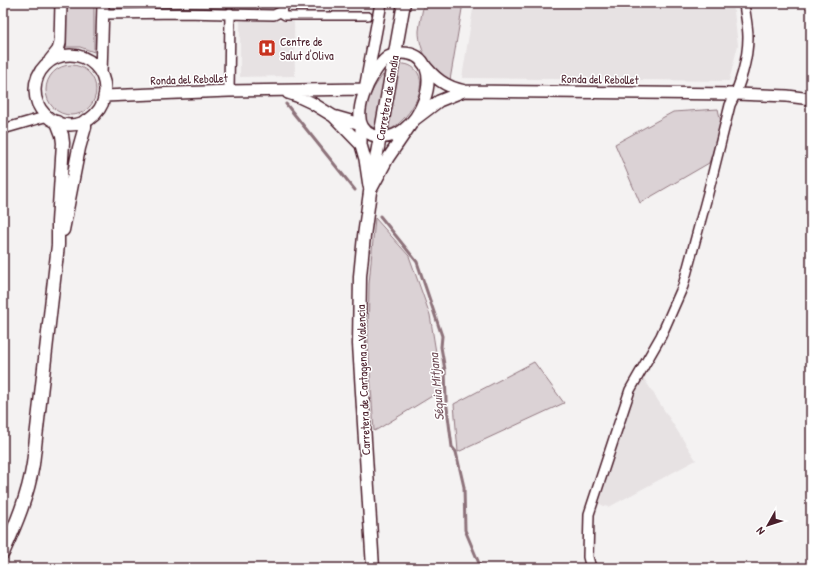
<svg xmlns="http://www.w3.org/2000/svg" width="814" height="571" viewBox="0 0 814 571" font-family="'Patrick Hand',sans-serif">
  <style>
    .built { fill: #e7e2e3 }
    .green { fill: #dbd2d5; stroke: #927880 }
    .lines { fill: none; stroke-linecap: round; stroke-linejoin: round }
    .stream { stroke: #8d727a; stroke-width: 3 }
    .pedestrian-casing { stroke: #4a1f2b; stroke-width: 10 }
    .minor-casing { stroke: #4a1f2b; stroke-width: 12 }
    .tertiary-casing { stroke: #4a1f2b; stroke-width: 14 }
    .secondary-casing { stroke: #4a1f2b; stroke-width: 15 }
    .pedestrian { stroke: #fff; stroke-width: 7 }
    .minor { stroke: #fff; stroke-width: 9 }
    .tertiary { stroke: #fff; stroke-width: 11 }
    .secondary { stroke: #fff; stroke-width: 12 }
    .labels { text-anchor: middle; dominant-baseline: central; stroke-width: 3; stroke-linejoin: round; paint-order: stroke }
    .poi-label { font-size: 12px; fill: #4a1f2b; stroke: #fff; text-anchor: start }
    .street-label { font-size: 12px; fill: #4a1f2b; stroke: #fff }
    .water-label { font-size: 13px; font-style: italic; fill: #714f59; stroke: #fff }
  </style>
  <rect width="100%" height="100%" fill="#f4f2f2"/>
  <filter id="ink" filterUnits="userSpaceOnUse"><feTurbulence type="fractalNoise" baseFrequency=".025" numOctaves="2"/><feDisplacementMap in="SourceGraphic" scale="8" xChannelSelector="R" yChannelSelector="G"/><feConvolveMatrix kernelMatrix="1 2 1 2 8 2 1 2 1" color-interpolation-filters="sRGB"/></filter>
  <g filter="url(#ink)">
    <path class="built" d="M474,3H733L738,45L729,81L462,78Z
      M240,21H294L295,76L240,77Z
      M643,377L696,460L609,507L604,506L598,503L632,399Z"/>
    <path class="green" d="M66,3H94V52L80,47H66Z
      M424,3H463L450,80C431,71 419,51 419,31C420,22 422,12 424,3Z
      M402,64C409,64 414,67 418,73C428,91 406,121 391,129L388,128L399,65Z
      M46 90a25 25 0 1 1 50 0a25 25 0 1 1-50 0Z
      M383,75L385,77L375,128C351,121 374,86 383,75Z
      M718,109L722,126L709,163L640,203L615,144L673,112Z
      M375,218L409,256L430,315L442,390L378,429L374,431L368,343L369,284Z
      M534,362L564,403L458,452L454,404Z"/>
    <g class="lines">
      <path class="stream" d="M286,104L355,190
        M380,216L417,262L442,336L441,347L445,370L446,400L452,447L456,452L464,487L465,530L481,568"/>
      <defs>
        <path id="pedestrian" d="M280,13L285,16H368"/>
        <path id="minor" d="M103,14L183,13L274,15L282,11L283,8V3
          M229,91L230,13
          M3,129L48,116
          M591,568L588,557L589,514L630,390L661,336L683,286L708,193L730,105C740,86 748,59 748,37C748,26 745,14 744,3"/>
        <path id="tertiary" d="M400,53C456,51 418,153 372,135C344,124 371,69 388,57C392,55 396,54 400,53Z
          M35 90a35 35 0 1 1 70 0a35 35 0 1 1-70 0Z
          M50,60L58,50L60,43L61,3
          M422,62C434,78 445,87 465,91L736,94L787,96L811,99
          M101,74L103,3
          M288,93L297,96L312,103L333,116L361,124V145L365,159L369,186
          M104,96L229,91L365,89L381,3
          M333,116L361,145
          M372,188L388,158L414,120L439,101L464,91"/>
        <path id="secondary" d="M63,230L79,148L85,127V121
          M3,553C16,524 28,496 33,464L58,245V222L63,143L62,135L57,122
          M373,568L359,344L360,276L364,236L370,192L404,3"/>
      </defs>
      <use href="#pedestrian" class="pedestrian-casing"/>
      <use href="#minor" class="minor-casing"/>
      <use href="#tertiary" class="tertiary-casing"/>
      <use href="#secondary" class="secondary-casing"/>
      <use href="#pedestrian" class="pedestrian"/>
      <use href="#minor" class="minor"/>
      <use href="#tertiary" class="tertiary"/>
      <use href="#secondary" class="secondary"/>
    </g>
  </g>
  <defs>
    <symbol id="hospital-square" viewBox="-11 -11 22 22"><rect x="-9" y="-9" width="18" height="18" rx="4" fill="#c8321e" stroke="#fff"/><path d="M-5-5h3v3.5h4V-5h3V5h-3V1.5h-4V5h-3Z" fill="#fff"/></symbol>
  </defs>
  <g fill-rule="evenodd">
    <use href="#hospital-square" x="257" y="38" width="20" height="20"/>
  </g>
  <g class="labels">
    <g class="poi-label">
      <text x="280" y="41">Centre de<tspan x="280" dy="14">Salut d'Oliva</tspan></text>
    </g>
    <g class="street-label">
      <text transform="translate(189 79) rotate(-2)">Ronda del Rebollet</text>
      <text transform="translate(600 79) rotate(1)">Ronda del Rebollet</text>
      <text transform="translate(387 98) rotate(-80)">Carretera de Gandia</text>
      <text transform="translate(363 380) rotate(-92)">Carretera de Cartagena a Valencia</text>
    </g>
    <g class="water-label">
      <text transform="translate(436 387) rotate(-95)">Séquia Mitjana</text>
    </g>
  </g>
  <rect width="814" height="571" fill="none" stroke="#fff" stroke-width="16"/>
  <rect x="8" y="8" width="798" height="555" fill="none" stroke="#4a1f2b" stroke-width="1.5" filter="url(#ink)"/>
  <g transform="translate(768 525) rotate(231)" stroke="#ffffff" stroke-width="3" paint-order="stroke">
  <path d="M0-3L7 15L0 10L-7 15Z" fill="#4a1f2b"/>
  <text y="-6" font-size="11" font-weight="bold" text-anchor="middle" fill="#4a1f2b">N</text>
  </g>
</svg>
